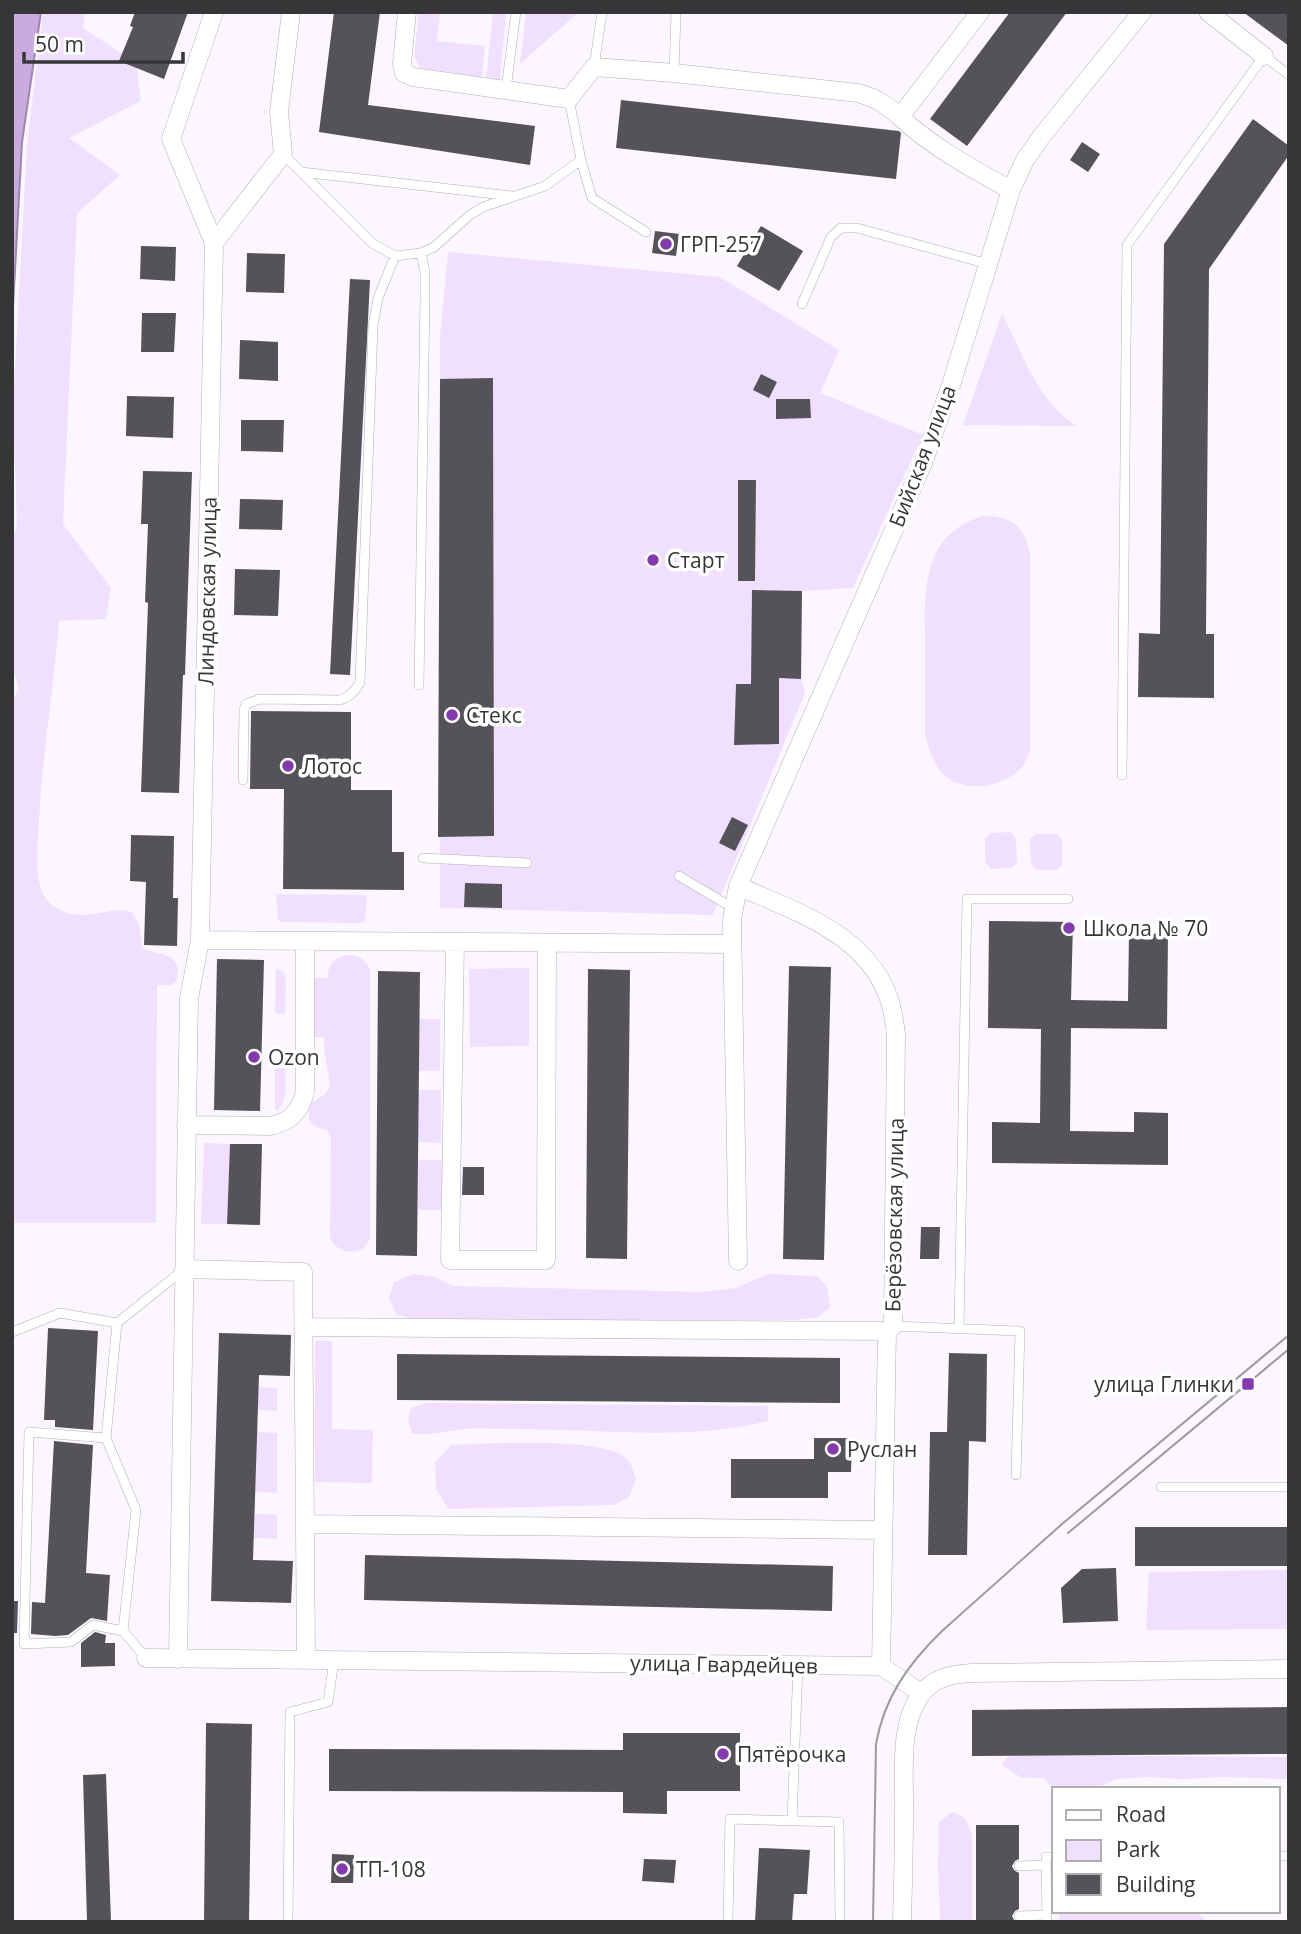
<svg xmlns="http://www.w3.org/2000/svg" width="1301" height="1934" viewBox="0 0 1301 1934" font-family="'Open Sans',sans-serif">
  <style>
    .green { fill: #f0dffe }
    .water { fill: #c9abdf; stroke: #9d88ad; stroke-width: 2 }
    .building { fill: #565259 }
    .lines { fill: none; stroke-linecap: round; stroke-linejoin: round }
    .service-casing { stroke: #b2aeb6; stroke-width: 10 }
    .minor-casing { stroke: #b2aeb6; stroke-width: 19 }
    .service { stroke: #fff; stroke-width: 9 }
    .minor { stroke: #fff; stroke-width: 18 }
    .tram { stroke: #9c999f; stroke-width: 2 }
    .poi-dot { fill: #823aad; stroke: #fff; stroke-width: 2.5 }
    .labels { text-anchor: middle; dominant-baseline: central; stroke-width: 7; stroke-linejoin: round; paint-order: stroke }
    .poi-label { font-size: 21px; fill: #363538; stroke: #fff; text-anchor: start }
    .street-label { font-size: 21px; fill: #363538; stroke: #fff }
  </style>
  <rect width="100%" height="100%" fill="#fbf6ff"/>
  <path class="green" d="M43,12H85L83,28L136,63L141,101L69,138L120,175L77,213L63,524L111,588L106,619L59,621C54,688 42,754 39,822C38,841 35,867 40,886C42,894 47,902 55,907C84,926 108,904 132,912L139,924L142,947C155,957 171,949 178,968L177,981L171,985H157L156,1223H12V700L19,690L12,665V544L17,524L13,407L27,144Z
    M419,12H440L437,41L485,46L482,77L420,68L414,56Z
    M493,12H506L500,80L486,79Z
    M526,12H579L520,64Z
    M448,252L720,277L839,350L820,393L923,435L853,588L802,591L801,679L805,693L713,915L440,908V336Z
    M1002,314C1024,355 1035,398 1076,426L963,425Z
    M983,516C1012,517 1023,524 1030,553V752C1027,757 1025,763 1022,767C1002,789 957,795 939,769C931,758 928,745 925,733C925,704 925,675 925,646C925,592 920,535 983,516Z
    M1011,832L1016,839L1017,863L1011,868L991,869L985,862V838L991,833Z
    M1036,834H1057L1062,840V865L1056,870H1037L1031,864L1030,839Z
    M276,894L367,895L365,921L360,923L282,922L278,920Z
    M346,955C358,955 365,958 370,969V1239L364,1248C351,1255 336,1252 330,1237L331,1137L327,1130C310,1127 305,1120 311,1103C316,1100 322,1097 326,1093C336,1083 320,1055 325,1037H314V978H328C328,964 333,959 346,955Z
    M276,968L283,971L286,980L285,1014L275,1013Z
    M529,968V1046L470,1047L469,969Z
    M419,1019H440V1071H419Z
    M275,1064H285C285,1078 289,1098 278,1110H275Z
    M419,1090H441V1143L418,1142Z
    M204,1143L230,1144L227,1224H201Z
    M418,1160H442V1210H418Z
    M414,1274L435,1277L453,1286L702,1292L736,1288L768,1274L817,1276L827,1287L830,1307L818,1317L794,1320H421L397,1315L389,1299L394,1282Z
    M315,1341H332V1429L373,1430L372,1483L315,1482Z
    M258,1387L277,1388V1411L258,1410Z
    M424,1403L768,1406V1421C683,1442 594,1428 507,1429C493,1429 478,1428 464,1429C446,1431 429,1436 412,1433L408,1420L411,1408Z
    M257,1432L277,1433V1493L255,1492Z
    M492,1443C521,1443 608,1439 627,1459C632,1464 634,1473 636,1479L629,1497L614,1505L448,1509L436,1488L435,1462L452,1445Z
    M255,1514L277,1515V1539L254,1538Z
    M1289,1570V1629L1146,1630L1149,1572Z
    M1016,1755L1289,1757V1779L1223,1777L1183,1779L1148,1777L1115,1779L1096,1789H1056L1043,1778L1020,1777L1002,1765L1006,1758Z
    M952,1812L965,1818L972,1834V1922H940L938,1865L939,1822Z
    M1059,1911H1196L1206,1921L1213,1922H1060Z"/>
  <path class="water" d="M12,12H41L22,142L12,325Z"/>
  <path class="building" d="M135,12H188L164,79L119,61L133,27L130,26Z
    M334,12H380L368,105L535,126L530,165L319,132Z
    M1010,12H1067L967,146L930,119Z
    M1243,12H1289V46Z
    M621,100L899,131L901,133L896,179L616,148Z
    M1253,119L1289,146V155L1209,269L1206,634H1214V698L1138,697L1139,633L1160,634L1164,244Z
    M1082,142L1100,154L1088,172L1070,160Z
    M761,226L803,251L779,291L737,266Z
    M655,231L679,234L676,256L652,253Z
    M141,246L176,247L175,281L140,279Z
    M247,253L285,254L284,293L246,292Z
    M350,279L370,280L350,675L330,674Z
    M142,313H176L174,352H141Z
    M240,340L278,342V381L239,379Z
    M761,374L777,382L769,398L753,390Z
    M493,378L494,836L438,837L440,379Z
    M127,396L174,397L173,438L126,436Z
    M776,399H810L811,418L776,419Z
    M241,420H284L283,452L241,451Z
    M143,471L192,472L185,675H183L179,793L141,792L148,603L145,602L148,524H141Z
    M738,480H756L755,581H738Z
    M240,499L283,500L282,530L239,529Z
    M235,569L280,570L278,616L234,615Z
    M752,590L802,591L801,679L779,678V744L734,745L736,684H751Z
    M251,711L351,712V790H392V852H404V890L283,889L284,789H250Z
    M732,817L748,825L735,851L719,843Z
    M131,835L174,836L173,898H178L177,946L144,945L146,882L130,881Z
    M465,883L502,884V908L464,907Z
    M989,921L1073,922L1071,1000L1128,1001L1129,933L1168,934L1167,1029L1071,1028L1070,1131L1134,1132V1112L1168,1113V1165L992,1163V1122L1040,1123L1041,1029L988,1028Z
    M217,959L264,960L260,1111L214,1110Z
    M789,966L831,967L824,1260L783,1259Z
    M588,969L630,970L627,1259L586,1258Z
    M378,971L420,972L417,1256L376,1255Z
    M230,1144H262L260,1225L227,1224Z
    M463,1167H484V1195H462Z
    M921,1227H940L939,1259H920Z
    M48,1328L98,1331L93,1430L55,1427V1420H44Z
    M219,1333L291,1335L290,1376L259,1375L253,1560L293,1561L291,1603L211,1601Z
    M949,1353L987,1354L986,1442L969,1441L967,1555H928L930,1432H947Z
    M397,1354L840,1358V1403L397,1400Z
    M814,1438H852L851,1472H828V1498H731V1459H814Z
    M54,1441L93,1445L86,1573L110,1575L107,1621L91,1618L68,1635L55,1636L31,1634L32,1602L45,1603Z
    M1135,1527H1289V1566H1135Z
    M365,1555L833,1566L832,1611L364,1600Z
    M1116,1568L1118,1621L1063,1623L1061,1588L1082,1569Z
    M12,1601H18L17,1633H12Z
    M95,1632L106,1635L105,1643H115V1666L81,1667V1643Z
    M1289,1707V1754L972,1756V1710Z
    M206,1723L252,1724L249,1922H204Z
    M623,1733H740V1791H667V1814L623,1813V1792L329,1791V1749L623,1750Z
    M106,1774L111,1922H87L83,1775Z
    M976,1825H1019V1859L1015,1861L1012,1866L1014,1870L1019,1873V1909L1015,1911L1012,1916L1015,1922H976Z
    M759,1848L810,1850L807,1894H794L792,1922H755Z
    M332,1854L354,1855L353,1883H331Z
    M644,1859L676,1860L674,1883L642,1881Z"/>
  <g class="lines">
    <defs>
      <path id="service" d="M594,67L602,12
        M674,73L676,12
        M506,89L516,12
        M569,99L581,160L592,198L646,232
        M283,154L372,243L395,256L421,253L425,272V295L419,685
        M301,172L513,196
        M421,253L434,247L470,215L483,207L545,186L581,160
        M802,304L831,237L841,228H857L988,264
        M1122,775L1127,245L1264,56L1289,75
        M243,780L244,710L246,704L260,699L340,700C350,696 355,692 360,682L373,326L378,298L395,256
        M423,858L527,863
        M679,876L733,908
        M893,1326L1020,1331L1016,1475
        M959,1329L967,899H1068
        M12,1332L60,1313L117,1323
        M106,1438L136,1510L123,1631
        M1161,1487H1289
        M146,1658L123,1631L93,1625L71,1642L24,1644L29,1432L106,1438L117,1323L183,1270
        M792,1820L798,1665
        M1278,1856H1289
        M1019,1866L1046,1865
        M1019,1916L1047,1915
        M288,1922L290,1712L328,1702L334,1660
        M728,1922L730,1819L839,1822L840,1922
        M1047,1922L1046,1857H1054"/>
      <path id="minor" d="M407,12L402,64L404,73L413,77L569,99L594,67L674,73L858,93C876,98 887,105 900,117
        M980,12L900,117C932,147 973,169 1011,190
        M1208,12L1264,56
        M214,243L283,154L279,112L291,12
        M738,886C794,911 865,933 888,996C893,1008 894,1021 896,1034L893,1326L887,1331L881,1666
        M200,940L732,944
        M455,942L450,1260H546L547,943
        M186,1125L270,1126C290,1122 300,1112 305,1092V941
        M738,1261L732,920L738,886L923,463L951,385L1011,190L1025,160L1041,137L1142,12
        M184,1269L303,1272L306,1660
        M304,1327L887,1331
        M305,1524L883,1530
        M146,1658L881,1666L921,1693
        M178,1659L189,998L200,940L214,243L171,139L214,12
        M902,1922C903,1885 904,1849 904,1813C905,1777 898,1727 920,1696C932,1678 951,1674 972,1673L1289,1669"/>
    </defs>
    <use href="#service" class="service-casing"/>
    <use href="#minor" class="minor-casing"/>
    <use href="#service" class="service"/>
    <use href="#minor" class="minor"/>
    <path class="tram" d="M1068,1533L1289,1349
      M873,1922L876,1744C884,1698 908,1664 942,1631L1062,1524L1289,1335"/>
  </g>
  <g class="poi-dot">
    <circle cx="666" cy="244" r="7"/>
    <circle cx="653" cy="560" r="7"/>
    <circle cx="452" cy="715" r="7"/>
    <circle cx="288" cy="766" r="7"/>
    <circle cx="1069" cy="928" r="7"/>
    <circle cx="254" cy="1057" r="7"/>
    <rect x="1241" y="1377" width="14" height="14" rx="3.5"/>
    <circle cx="833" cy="1449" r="7"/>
    <circle cx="723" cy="1754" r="7"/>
    <circle cx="342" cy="1869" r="7"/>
  </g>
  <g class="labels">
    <g class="poi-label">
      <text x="680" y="244">ГРП-257</text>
      <text x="667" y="560">Старт</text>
      <text x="466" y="715">Стекс</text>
      <text x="302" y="766">Лотос</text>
      <text x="1083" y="928">Школа № 70</text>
      <text x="268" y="1057">Ozon</text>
      <text x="1234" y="1384" text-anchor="end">улица Глинки</text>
      <text x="847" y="1449">Руслан</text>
      <text x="737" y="1754">Пятёрочка</text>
      <text x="356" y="1869">ТП-108</text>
    </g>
    <g class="street-label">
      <text transform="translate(922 456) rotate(-69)">Бийская улица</text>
      <text transform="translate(207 591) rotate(-89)">Линдовская улица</text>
      <text transform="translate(894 1215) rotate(-89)">Берёзовская улица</text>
      <text transform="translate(724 1664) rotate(1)">улица Гвардейцев</text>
    </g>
  </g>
  <rect width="1301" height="1934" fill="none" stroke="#363538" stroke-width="28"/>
  <rect x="1052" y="1787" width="228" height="126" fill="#ffffff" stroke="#afaeaf" stroke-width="2"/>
  <rect x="1066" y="1810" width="35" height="10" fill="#ffffff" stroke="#afaeaf" stroke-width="2"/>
  <text x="1116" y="1822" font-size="21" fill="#363538">Road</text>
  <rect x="1066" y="1840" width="35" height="21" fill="#f0dffe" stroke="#afaeaf" stroke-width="2"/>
  <text x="1116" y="1857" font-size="21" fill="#363538">Park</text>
  <rect x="1066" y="1874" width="35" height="21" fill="#565259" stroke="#afaeaf" stroke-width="2"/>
  <text x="1116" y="1892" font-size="21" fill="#363538">Building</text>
  <path d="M24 52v10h159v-10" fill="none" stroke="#363538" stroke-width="3.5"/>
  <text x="35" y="52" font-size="21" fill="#363538" stroke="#ffffff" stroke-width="5" paint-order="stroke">50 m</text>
</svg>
